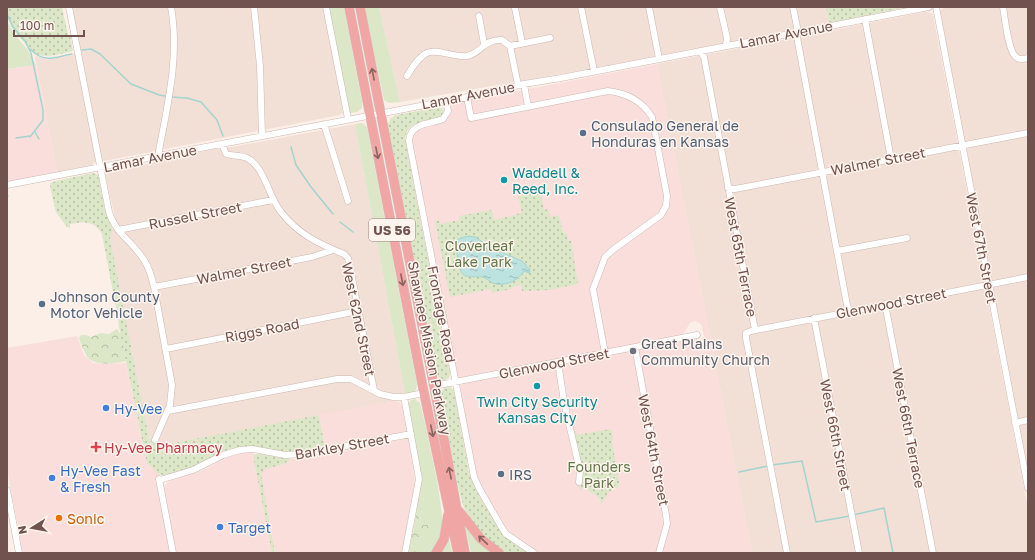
<svg xmlns="http://www.w3.org/2000/svg" width="1035" height="560" viewBox="0 0 1035 560" font-family="'Golos Text',sans-serif">
  <style>
    .residential { fill: #f2dfd6 }
    .commercial { fill: #fadedc }
    .grass { fill: #dbe7c7 }
    .forest { fill: url(#forest-crowns) }
    .park { fill: url(#park-dots); fill-rule: evenodd }
    .water { fill: url(#water-ripples); stroke: #a4d4d0 }
    .lines { fill: none; stroke-linecap: round; stroke-linejoin: round }
    .stream { stroke: #a4d4d0; stroke-width: 1.5 }
    .minor-casing { stroke: #ceb7b1; stroke-width: 7 }
    .highway-casing { stroke: #d5cbca; stroke-width: 10 }
    .minor { stroke: #fff; stroke-width: 6 }
    .highway { stroke: #efa6a4; stroke-width: 9 }
    .oneway { stroke: #8b635f }
    .service-dot { fill: #5c6f8a; stroke: #fef4ee; stroke-width: 1.5 }
    .culture-dot { fill: #0f9aa8; stroke: #fef4ee; stroke-width: 1.5 }
    .worship-dot { fill: #6b7280; stroke: #fef4ee; stroke-width: 1.5 }
    .shop-dot { fill: #3f7fe0; stroke: #fef4ee; stroke-width: 1.5 }
    .health-dot { fill: #e0444e; stroke: #fef4ee; stroke-width: 1.5 }
    .food-dot { fill: #e8710a; stroke: #fef4ee; stroke-width: 1.5 }
    .labels { text-anchor: middle; dominant-baseline: central; stroke-width: 3; stroke-linejoin: round; paint-order: stroke }
    .shield { fill: #fef4ee; stroke: #9c837e; stroke-width: 1 }
    .shield-label { font-size: 13px; font-weight: bold; fill: #72524e }
    .street-label { font-size: 14px; fill: #72524e; stroke: #fef4ee }
    .service-label { font-size: 14px; fill: #4e5e75; stroke: #fef4ee; text-anchor: start }
    .culture-label { font-size: 14px; fill: #0d838f; stroke: #fef4ee; text-anchor: start }
    .park-label { font-size: 14px; fill: #607847; stroke: #fef4ee }
    .worship-label { font-size: 14px; fill: #5b616d; stroke: #fef4ee; text-anchor: start }
    .shop-label { font-size: 14px; fill: #366cbe; stroke: #fef4ee; text-anchor: start }
    .health-label { font-size: 14px; fill: #be3a42; stroke: #fef4ee; text-anchor: start }
    .food-label { font-size: 14px; fill: #c56008; stroke: #fef4ee; text-anchor: start }
  </style>
  <defs>
    <pattern id="forest-crowns" width="20" height="18" patternUnits="userSpaceOnUse"><rect width="20" height="18" fill="#dbe7c7"/><path d="M2 6a3 3 0 1 1 6 0M12 15a3 3 0 1 1 6 0" fill="none" stroke="#b6bea4"/></pattern>
    <pattern id="park-dots" width="8" height="8" patternUnits="userSpaceOnUse"><rect width="8" height="8" fill="#dbe7c7"/><path d="M2 2h.1M6 6h.1" fill="none" stroke="#b6bea4" stroke-width="1.8" stroke-linecap="round"/></pattern>
    <pattern id="water-ripples" width="26" height="14" patternUnits="userSpaceOnUse"><rect width="26" height="14" fill="#bde3e0"/><path d="M2 4q2-2 4 0t4 0M15 11q2-2 4 0t4 0" fill="none" stroke="#9ebbb8"/></pattern>
  </defs>
  <rect width="100%" height="100%" fill="#fbefe7"/>
  <path class="residential" d="M72,7H324L343,113L340,115L104,161L101,160Z
    M379,7H826L829,23L572,72L400,102Z
    M951,7H1028V476L940,15V11L942,9Z
    M925,12L931,13L933,15L1028,508V553H752L657,64Z
    M76,54L96,161L92,165L57,172L35,58V56L48,60Z
    M355,124L405,393L391,394L390,402L158,446L149,439L110,238L116,221L105,174L213,149L232,147Z"/>
  <path class="commercial" d="M657,64L752,553H538L507,531L491,507L476,476L459,391L461,385L465,383L695,339L705,341L702,327L701,324L695,321L690,323L684,333L680,336L464,377H459L457,376L412,144L413,133L415,130L427,126L445,121L449,115L452,106L457,103Z
    M36,65L57,172L7,182V69Z
    M77,336L84,355L93,363L107,364L126,363L147,464L150,465L160,475L155,480L158,489L170,553H23L7,469V348Z
    M390,400L399,402L402,406L406,429L404,432L325,448L319,415L390,402Z
    M404,439H407L409,442L415,481L402,553H275L261,476V473L264,469L284,464L291,459L306,458Z
    M242,453H253L272,553H176L164,494V487L167,483L172,480L201,471L229,456Z"/>
  <path class="grass" d="M328,7H344L362,102V108L357,112L349,113Z
    M364,7H379L400,102L389,103L384,100Z
    M7,21L14,34L27,49L36,65L7,69Z
    M362,123L367,127L417,384L416,390L412,393H405L355,124Z
    M435,306L437,308L440,326L438,328L436,327C432,321 431,312 435,306Z
    M415,399L420,403L426,428L438,486L443,522L442,533L433,553H420L416,546V538L423,536H431V528L428,525L421,524L420,521L424,496L423,492L414,520L409,553H407L420,468L408,404L411,400Z
    M465,526H466L493,553H471Z
    M448,535L452,553H439Z"/>
  <path class="forest" d="M117,329L121,335L126,361C115,364 97,366 88,358C86,356 80,342 79,338L81,335H86L91,337L101,333L109,334Z
    M421,492L424,494V496L420,521L421,524L428,525L431,528V536H423L416,538V546L421,547V552L409,553L420,493Z"/>
  <path class="park" d="M7,7H62L68,35H70L73,51C64,53 54,56 45,56C33,55 30,48 22,40C12,29 7,23 7,7Z
    M826,7H907L829,23Z
    M440,107L444,110C443,127 408,113 405,139L450,373L449,378L444,381C435,378 435,366 433,358L388,124L391,118L396,115ZM435,306L437,308L440,326L438,328C432,323 431,313 435,306Z
    M93,173L98,175L105,210L113,230L110,238L149,439L158,446L319,415L325,448L291,453L251,448L196,467L166,476L158,474L150,465L147,464L119,327L118,318L102,234C94,220 83,222 70,224V228L67,227L56,212L50,187L51,183L56,181Z
    M539,186L544,210L548,209L550,217L559,215L563,233H567L568,241L571,240L578,284L549,290L522,291L521,284L507,290L492,293L491,289L450,297L435,221L439,220L440,224L460,220L459,216L492,210L494,220L516,215V214L522,213L517,190Z
    M448,387H451L454,391L469,473L477,492L503,534L529,553H505L485,539L469,518L463,505L458,486L450,446L441,393L444,388Z
    M611,429L613,436L612,441L619,483L617,488L609,492L601,504L600,502L601,499L583,487L581,490L579,488L581,481L574,432L576,430L577,435Z
    M258,454L291,459L284,464L265,469L261,474L275,553H272L253,455Z"/>
  <path class="water" d="M468,236L475,237L490,247L522,261L526,265V267L530,269L529,273L524,271C518,281 504,287 493,283C489,281 486,278 482,277C473,276 464,280 460,269L455,242L458,239Z"/>
  <g class="lines">
    <path class="stream" d="M7,14L13,27L25,41L31,53L43,110V120L30,137
      M30,49C45,64 54,57 72,54
      M82,50L91,49L100,54L131,84L159,95L165,96
      M172,97L187,98L201,102L217,120L223,136
      M35,132L39,139
      M16,138L30,136
      M291,147L296,165L311,187L333,214
      M7,196H8
      M340,222L353,232
      M772,465L802,461L816,522L850,516
      M739,472L768,466
      M853,515L884,508L893,553"/>
    <defs>
      <path id="minor" d="M69,7L109,212C115,233 134,243 144,260C150,269 152,278 154,287L172,385L170,405L155,440
        M254,7L260,66L262,136
        M326,7L348,119
        M581,7L594,71
        M649,7L659,59
        M720,7L727,38L726,45
        M793,7L797,27V37L847,305L849,311
        M936,7L1028,488
        M1003,7C1005,18 1008,51 1016,57C1019,60 1024,59 1028,58
        M515,8L522,43
        M479,16L484,44
        M865,19L891,159
        M510,46L550,38
        M700,51L704,57L755,330
        M407,76C412,68 418,57 427,53C437,48 455,58 467,56C482,53 483,39 502,40L510,46L518,85
        M524,84L528,107
        M467,97L471,118L608,91C627,93 642,101 652,117L667,196L666,206L661,215L614,249L605,257L601,268L593,289L605,353
        M446,100L448,111L443,119C430,124 410,123 409,141L474,477L479,488L502,528L506,534L534,553
        M324,124L348,201
        M222,144L226,154C232,156 240,155 247,158C265,167 268,196 281,212C298,234 319,244 344,254L348,258L350,267L374,390
        M158,156C167,107 180,57 171,7
        M7,185L467,97L524,84L561,78L929,7
        M728,188L735,189L1028,133
        M118,230L273,200
        M837,251L907,238
        M154,287L312,257L333,250
        M885,304L933,553
        M814,318L859,553
        M635,347L666,515L667,524L659,553
        M166,349L358,311
        M558,362L564,402L580,471L579,482
        M434,386L697,335
        M404,397L419,479L405,553
        M168,411L337,379H351L380,394L393,397H404L424,393
        M1015,423L1028,420
        M159,479L173,553
        M160,480L193,470L223,455L240,450L253,449L285,455L303,454L411,434
        M7,490L19,553
        M787,553L746,338V333L751,331L1028,277"/>
      <path id="highway" d="M349,7L424,393L458,553
        M360,7L434,386L465,553
        M459,511L481,539L499,553
        M436,553L444,539L448,515"/>
    </defs>
    <use href="#minor" class="minor-casing"/>
    <use href="#highway" class="highway-casing"/>
    <use href="#minor" class="minor"/>
    <use href="#highway" class="highway"/>
  </g>
  <defs><path id="oneway-shaft" d="M-6 0H5M1.5-3L5.5 0L1.5 3" fill="none" stroke-width="1.6" stroke-linecap="round" stroke-linejoin="round"/></defs>
  <g class="oneway">
    <use href="#oneway-shaft" transform="translate(373 74) rotate(-101)"/>
    <use href="#oneway-shaft" transform="translate(377 153) rotate(79)"/>
    <use href="#oneway-shaft" transform="translate(402 280) rotate(79)"/>
    <use href="#oneway-shaft" transform="translate(432 431) rotate(78)"/>
    <use href="#oneway-shaft" transform="translate(450 473) rotate(-101)"/>
    <use href="#oneway-shaft" transform="translate(483 540) rotate(-137)"/>
  </g>
  <g class="service-dot">
    <circle cx="583" cy="133" r="4"/>
    <circle cx="42" cy="304" r="4"/>
    <circle cx="501" cy="474" r="4"/>
  </g>
  <g class="culture-dot">
    <circle cx="504" cy="180" r="4"/>
    <circle cx="537" cy="386" r="4"/>
  </g>
  <circle class="worship-dot" cx="633" cy="351" r="4"/>
  <g class="shop-dot">
    <circle cx="106" cy="408" r="4"/>
    <circle cx="52" cy="478" r="4"/>
    <circle cx="220" cy="527" r="4"/>
  </g>
  <path class="health-dot" d="M94 441h4v4h4v4h-4v4h-4v-4h-4v-4h4z"/>
  <circle class="food-dot" cx="59" cy="518" r="4"/>
  <g class="labels">
    <rect class="shield" x="369" y="219" width="46" height="22" rx="3"/>
    <g class="shield-label">
      <text x="392" y="230">US 56</text>
    </g>
    <g class="street-label">
      <text transform="translate(786 34) rotate(-11)">Lamar Avenue</text>
      <text transform="translate(468 95) rotate(-11)">Lamar Avenue</text>
      <text transform="translate(150 158) rotate(-11)">Lamar Avenue</text>
      <text transform="translate(878 161) rotate(-11)">Walmer Street</text>
      <text transform="translate(195 215) rotate(-11)">Russell Street</text>
      <text transform="translate(982 248) rotate(79)">West 67th Street</text>
      <text transform="translate(741 257) rotate(79)">West 65th Terrace</text>
      <text transform="translate(244 270) rotate(-11)">Walmer Street</text>
      <text transform="translate(891 303) rotate(-11)">Glenwood Street</text>
      <text transform="translate(442 314) rotate(79)">Frontage Road</text>
      <text transform="translate(359 319) rotate(78)">West 62nd Street</text>
      <text transform="translate(262 330) rotate(-11)">Riggs Road</text>
      <text transform="translate(430 348) rotate(79)">Shawnee Mission Parkway</text>
      <text transform="translate(554 363) rotate(-11)">Glenwood Street</text>
      <text transform="translate(909 428) rotate(79)">West 66th Terrace</text>
      <text transform="translate(836 435) rotate(79)">West 66th Street</text>
      <text transform="translate(342 446) rotate(-10)">Barkley Street</text>
      <text transform="translate(654 450) rotate(79)">West 64th Street</text>
    </g>
    <g class="service-label">
      <text x="591" y="125">Consulado General de<tspan x="591" dy="16">Honduras en Kansas</tspan></text>
      <text x="50" y="296">Johnson County<tspan x="50" dy="16">Motor Vehicle</tspan></text>
      <text x="509" y="474">IRS</text>
    </g>
    <g class="culture-label">
      <text x="512" y="172">Waddell &amp;<tspan x="512" dy="16">Reed, Inc.</tspan></text>
      <text x="537" y="401" text-anchor="middle">Twin City Security<tspan x="537" dy="16">Kansas City</tspan></text>
    </g>
    <g class="park-label">
      <text x="479" y="245">Cloverleaf<tspan x="479" dy="16">Lake Park</tspan></text>
      <text x="599" y="466">Founders<tspan x="599" dy="16">Park</tspan></text>
    </g>
    <g class="worship-label">
      <text x="641" y="343">Great Plains<tspan x="641" dy="16">Community Church</tspan></text>
    </g>
    <g class="shop-label">
      <text x="114" y="408">Hy-Vee</text>
      <text x="60" y="470">Hy-Vee Fast<tspan x="60" dy="16">&amp; Fresh</tspan></text>
      <text x="228" y="527">Target</text>
    </g>
    <g class="health-label">
      <text x="104" y="447">Hy-Vee Pharmacy</text>
    </g>
    <g class="food-label">
      <text x="67" y="518">Sonic</text>
    </g>
  </g>
  <rect width="1035" height="560" fill="none" stroke="#72524e" stroke-width="16"/>
  <g transform="translate(32 528) rotate(259)" stroke="#fef4ee" stroke-width="3" paint-order="stroke">
  <path d="M0-3L7 15L0 10L-7 15Z" fill="#72524e"/>
  <text y="-6" font-size="11" font-weight="bold" text-anchor="middle" fill="#72524e">N</text>
  </g>
  <path d="M14 30v6h70v-6" fill="none" stroke="#72524e" stroke-width="2"/>
  <text x="20" y="30" font-size="12" fill="#72524e" stroke="#fef4ee" stroke-width="3" paint-order="stroke">100 m</text>
</svg>
